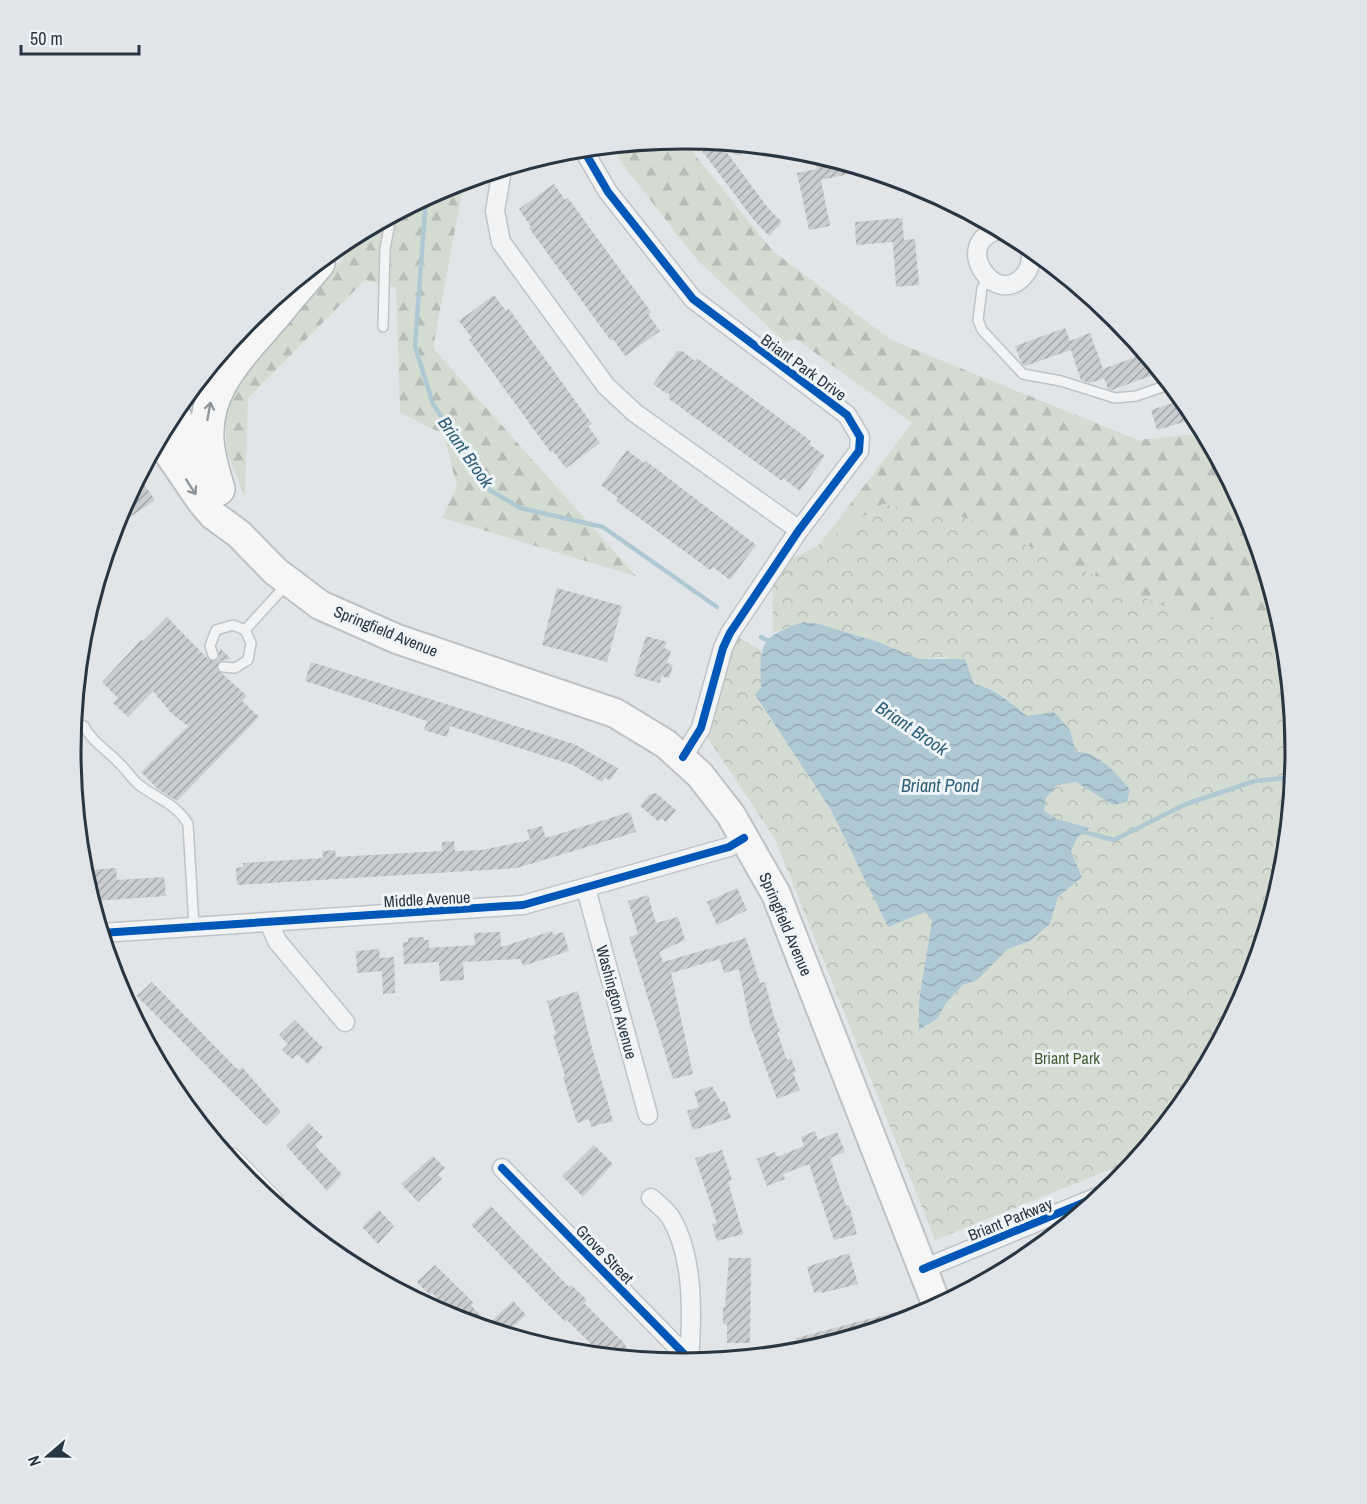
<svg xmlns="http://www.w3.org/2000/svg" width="1367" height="1504" viewBox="0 0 1367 1504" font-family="'Archivo Narrow',sans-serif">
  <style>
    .forest { fill: url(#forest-firs) }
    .park { fill: url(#park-crowns) }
    .water { fill: url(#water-waves) }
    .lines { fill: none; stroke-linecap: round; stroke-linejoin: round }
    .stream { stroke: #aec8d4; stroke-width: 4.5 }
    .building { fill: url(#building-hatch) }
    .service-casing { stroke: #c0c3c6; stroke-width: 12 }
    .minor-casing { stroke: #c0c3c6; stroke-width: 21 }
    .secondary-casing { stroke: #c0c3c6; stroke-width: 28 }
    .primary-casing { stroke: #bec2c5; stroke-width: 32 }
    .motorway-casing { stroke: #b4b9bd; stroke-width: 36 }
    .service { stroke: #f2f3f4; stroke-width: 9 }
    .minor { stroke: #f2f3f4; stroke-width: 18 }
    .secondary { stroke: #f6f6f7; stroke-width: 26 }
    .primary { stroke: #f6f6f7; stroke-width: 28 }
    .motorway { stroke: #f6f6f7; stroke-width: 33 }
    .cycleway-casing { stroke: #eff4f7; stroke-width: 11 }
    .cycleway { stroke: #0057b8; stroke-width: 8 }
    .oneway { stroke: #8e969c }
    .labels { text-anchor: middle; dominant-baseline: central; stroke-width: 6; stroke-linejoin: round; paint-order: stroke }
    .street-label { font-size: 16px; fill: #273642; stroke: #eff4f7 }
    .park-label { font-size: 16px; fill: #445f33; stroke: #eff4f7 }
    .water-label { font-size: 18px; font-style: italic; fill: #2e5f79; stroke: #eff4f7 }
    .rim { fill: none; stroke: #273642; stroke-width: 3 }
  </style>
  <defs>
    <pattern id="forest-firs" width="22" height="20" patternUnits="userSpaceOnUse" patternTransform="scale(1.5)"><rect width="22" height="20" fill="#d4dcd2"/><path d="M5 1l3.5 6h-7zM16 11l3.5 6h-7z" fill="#b6bdb6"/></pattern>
    <pattern id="park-crowns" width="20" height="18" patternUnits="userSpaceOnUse" patternTransform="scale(1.5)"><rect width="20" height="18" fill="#d4dcd2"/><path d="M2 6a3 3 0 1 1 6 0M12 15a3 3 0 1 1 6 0" fill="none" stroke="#b6bdb6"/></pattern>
    <pattern id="water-waves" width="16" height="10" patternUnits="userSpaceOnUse" patternTransform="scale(1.5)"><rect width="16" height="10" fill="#aec8d4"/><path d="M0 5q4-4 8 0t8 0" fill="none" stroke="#96acb7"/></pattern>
    <pattern id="building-hatch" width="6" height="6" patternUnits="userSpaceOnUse" patternTransform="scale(1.5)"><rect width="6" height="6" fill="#cacdd0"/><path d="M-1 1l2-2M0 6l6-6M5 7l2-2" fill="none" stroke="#a4a7aa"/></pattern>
  </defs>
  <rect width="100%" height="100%" fill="#e2e5e8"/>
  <path class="forest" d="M682,139L773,251L891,340L1138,440L1205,433L1250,518L1280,617L1195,620L966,518L883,504L819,545L912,423L796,339L785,342L698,261L623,165L613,146Z
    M464,181L433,348L636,576L442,518L457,487L444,435L400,412L396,288L365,280L248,398L245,497L227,452L225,421L230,388L341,261L352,237L449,186Z"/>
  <path class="park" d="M883,504L966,518L1195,620L1280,617L1285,633L1296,752L1285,872L1250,987L1193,1093L1139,1158L935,1240L775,839L701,728L730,633L761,650V687L755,696L831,810L888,926L925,912L932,921L919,1000L920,1030L937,1019L946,1003L963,985L977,980L1008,949L1030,941L1050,924L1058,897L1082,877L1071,851L1077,838L1090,828L1057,819L1044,811L1046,798L1057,784L1076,782L1114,805L1076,752L1070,730L1027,716L1002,695L985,686L974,684L945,657L919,659L819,624L803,622L773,633L772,569L819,545Z"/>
  <path class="water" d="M803,622L819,624L878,642L919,659H965L974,684C995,688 1010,702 1027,716L1054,712L1070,730L1076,752C1099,751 1115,774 1130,789L1127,802L1113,805L1076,782L1057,785L1046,798L1044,811L1057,819L1090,828L1077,838L1071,851L1082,877L1058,897L1050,924L1030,941L1008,949L977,980L963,985L946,1003L937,1019L919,1030V1000L932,921L925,912L888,927L831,810L755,695L761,687C759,642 761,637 803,622Z"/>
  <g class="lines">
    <path class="stream" d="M426,198L415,346L433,404L490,490L520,508L603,527L717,607
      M761,637L773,643
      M1080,831L1114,840L1186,804L1255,781L1294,777"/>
  </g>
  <path class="building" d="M694,140L719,142L768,208L782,222L769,236L753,219Z
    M814,154L867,170L821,180L830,226L809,230L797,173L817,169Z
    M554,184L565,200L568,198L651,312L648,314L660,331L625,356L613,339L611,341L529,228L531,227L519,209Z
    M902,218L904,240L915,239L919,285L896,287L893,242L856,245L855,222Z
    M494,295L506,311L509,309L592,424L588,426L600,443L566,468L553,451L551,453L469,340L472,338L459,321Z
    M1065,328L1070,341L1090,333L1103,369L1146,353L1161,372L1112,390L1108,389L1104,378L1090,383L1081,380L1071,350L1025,366L1021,362L1015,346Z
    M677,351H682L695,361L697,358L811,441L809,444L825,456L800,491L783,478L782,481L669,399V392L667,394L653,384Z
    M1183,400L1197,418L1157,430L1151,410Z
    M627,450L644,463L646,461L756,545L730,580L713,567L710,570L616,501L618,498L601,485Z
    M139,477L155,500L114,528L117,517Z
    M557,588L622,606L607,662L542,645Z
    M167,617L209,660H218L220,648L231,659L220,661L217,669L247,696L242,701L259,717L177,801L158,789L141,772L188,726L172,714L153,691L128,717L113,703L118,698L102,682L142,639L143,641Z
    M646,636L667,642L664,648L671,651L667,663L673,665L669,678L661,676L660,683L634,676Z
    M311,662L574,744L618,768L610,781L605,777L602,782L573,765L450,726L447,737L424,730L427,721L305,681Z
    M656,793L676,810L666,822L661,818L658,821L640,806L649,795Z
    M630,812L636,832L517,868L237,885L236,868L243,867V863L323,858L322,851L335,850L336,857L442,851V842L454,841L455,851L482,850L530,840L527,830L542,826L546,838Z
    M116,868L117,880L164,877L166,896L93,901L90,870Z
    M737,888L747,910L717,925L707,902Z
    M648,895L656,923L678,917L685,940L659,952L663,962L746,938L760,983L765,982L774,1017L780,1031L777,1032L787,1060L791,1058L796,1072L793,1073L800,1090L777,1099L750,1025L739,969L724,973L720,959L671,973L693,1074L673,1079L629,937L638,934L628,901Z
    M552,931L553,935L563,932L569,951L523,966L520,959L463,962L464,980L440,981L439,962L404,964L403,942H408V938L424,937V940H429V948L475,945L474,933L500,932L501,947Z
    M379,949L380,958L394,957L395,993L383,994L382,971L357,973L356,951Z
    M152,982L236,1068L239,1070L242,1067L281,1112L266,1126L137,996Z
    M578,991L592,1048L613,1121L591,1127L589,1119L577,1123L563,1077L565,1076L553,1035L556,1034L547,1001Z
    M295,1020L323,1048L308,1064L297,1054L292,1059L282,1050L288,1044L279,1035Z
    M712,1086L721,1102L725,1101L731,1118L693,1130L687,1111L699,1107L694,1092Z
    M309,1123L323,1137L315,1144L319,1150L342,1174L327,1191L286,1146Z
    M815,1131L818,1140L837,1132L845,1152L830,1158L846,1206L849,1205L857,1234L834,1240L809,1164L783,1174L785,1179L767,1186L757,1159L775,1152L777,1157L804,1146L801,1137Z
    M594,1145L613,1164L583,1197L562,1176Z
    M722,1150L732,1180L728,1182L743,1234L717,1241L712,1224L717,1223L695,1158Z
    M433,1156L445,1168L438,1175L442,1179L418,1202L401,1184Z
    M491,1206L569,1287L571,1285L587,1300L584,1303L623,1342L635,1360L604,1357L567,1320L565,1322L471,1225Z
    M379,1210L394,1226L378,1244L362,1227Z
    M849,1253L858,1284L822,1293V1291L814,1293L807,1267Z
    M729,1258H751L750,1343H727V1324H723V1307H725Z
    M435,1265L474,1303L471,1305L488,1324L513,1301L526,1315L504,1335L458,1321L432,1293L430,1295L417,1282Z
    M896,1312L899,1324L800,1354L796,1338Z"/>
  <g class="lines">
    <defs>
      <path id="service" d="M738,149L746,145
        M988,279L982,288L978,320L982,330L1023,374L1061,381L1115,398L1136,396L1171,384
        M383,327L385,249L391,217
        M213,655L210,646L216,630L233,625L245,630L287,584
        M223,667L235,668L248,660L251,643L245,630
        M84,726C92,742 107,750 119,763C126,769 131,778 138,784C155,798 176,803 188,824L194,926"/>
      <path id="minor" d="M583,149L608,192L693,299L847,415L860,437L859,451L799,530L730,633L723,648L701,728L683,757
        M502,169L495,211L501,242L606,386L635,413L799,530
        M1001,230C948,239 996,314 1026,273C1032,264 1032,255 1029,246
        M586,889L648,1115
        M269,922L277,941L345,1022
        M101,933L523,905L729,847L744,838
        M502,1168L689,1359
        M651,1198C658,1204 667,1211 671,1218C695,1259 692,1319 689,1364
        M923,1269L1107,1193"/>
      <path id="secondary" d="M230,1161L270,1202"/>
      <path id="primary" d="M174,412L210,475
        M159,439L201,501L213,515L239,534L275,571L320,605L397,639L615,713L666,744L700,775L731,815L776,894L938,1308"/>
      <path id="motorway" d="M269,312L287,299L318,263
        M218,489C214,476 210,462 208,449C198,384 252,345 287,299"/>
    </defs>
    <use href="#service" class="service-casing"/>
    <use href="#minor" class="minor-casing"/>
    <use href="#secondary" class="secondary-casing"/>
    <use href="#primary" class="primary-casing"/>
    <use href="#motorway" class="motorway-casing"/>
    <use href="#service" class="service"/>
    <use href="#minor" class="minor"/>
    <use href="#secondary" class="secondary"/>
    <use href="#primary" class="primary"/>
    <use href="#motorway" class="motorway"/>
    <defs>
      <path id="cycleway" d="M583,149L608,192L693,299L847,415L860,437L859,451L799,530L730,633L723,648L701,728L683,757
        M101,933L523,905L729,847L744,838
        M502,1168L689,1359
        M923,1269L1107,1193"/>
    </defs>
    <use href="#cycleway" class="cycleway-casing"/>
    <use href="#cycleway" class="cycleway"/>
  </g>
  <defs><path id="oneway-shaft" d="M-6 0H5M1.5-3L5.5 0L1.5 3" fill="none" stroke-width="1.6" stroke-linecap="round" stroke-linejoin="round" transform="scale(1.5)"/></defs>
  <g class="oneway">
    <use href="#oneway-shaft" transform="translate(209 411) rotate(-80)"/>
    <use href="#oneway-shaft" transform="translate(191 487) rotate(57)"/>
  </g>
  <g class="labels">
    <g class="street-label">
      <text transform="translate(804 367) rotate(36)">Briant Park Drive</text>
      <text transform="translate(386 631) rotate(22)">Springfield Avenue</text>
      <text transform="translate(427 899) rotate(-3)">Middle Avenue</text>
      <text transform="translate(786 924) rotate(67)">Springfield Avenue</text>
      <text transform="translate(617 1002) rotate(75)">Washington Avenue</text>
      <text transform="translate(1010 1219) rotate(-22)">Briant Parkway</text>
      <text transform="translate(605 1254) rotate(46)">Grove Street</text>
    </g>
    <g class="park-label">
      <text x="1067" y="1058">Briant Park</text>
    </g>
    <g class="water-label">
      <text transform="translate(466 452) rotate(55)">Briant Brook</text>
      <text transform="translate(912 728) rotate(34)">Briant Brook</text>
      <text x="940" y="785">Briant Pond</text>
    </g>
  </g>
  <path d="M0 0H1367V1504H0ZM81 751a602 602 0 1 1 1204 0a602 602 0 1 1-1204 0Z" fill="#dfe5e9" fill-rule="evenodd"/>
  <path class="rim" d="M81 751a602 602 0 1 1 1204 0a602 602 0 1 1-1204 0Z"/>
  <g transform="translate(48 1456) rotate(250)" stroke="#eff4f7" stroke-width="4.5" paint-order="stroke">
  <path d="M0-4.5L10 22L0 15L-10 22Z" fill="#273642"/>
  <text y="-9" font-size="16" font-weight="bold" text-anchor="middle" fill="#273642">N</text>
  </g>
  <path d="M21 45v9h118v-9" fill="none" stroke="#273642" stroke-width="3"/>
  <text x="30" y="45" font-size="18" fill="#273642" stroke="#eff4f7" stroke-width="4.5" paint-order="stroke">50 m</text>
</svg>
